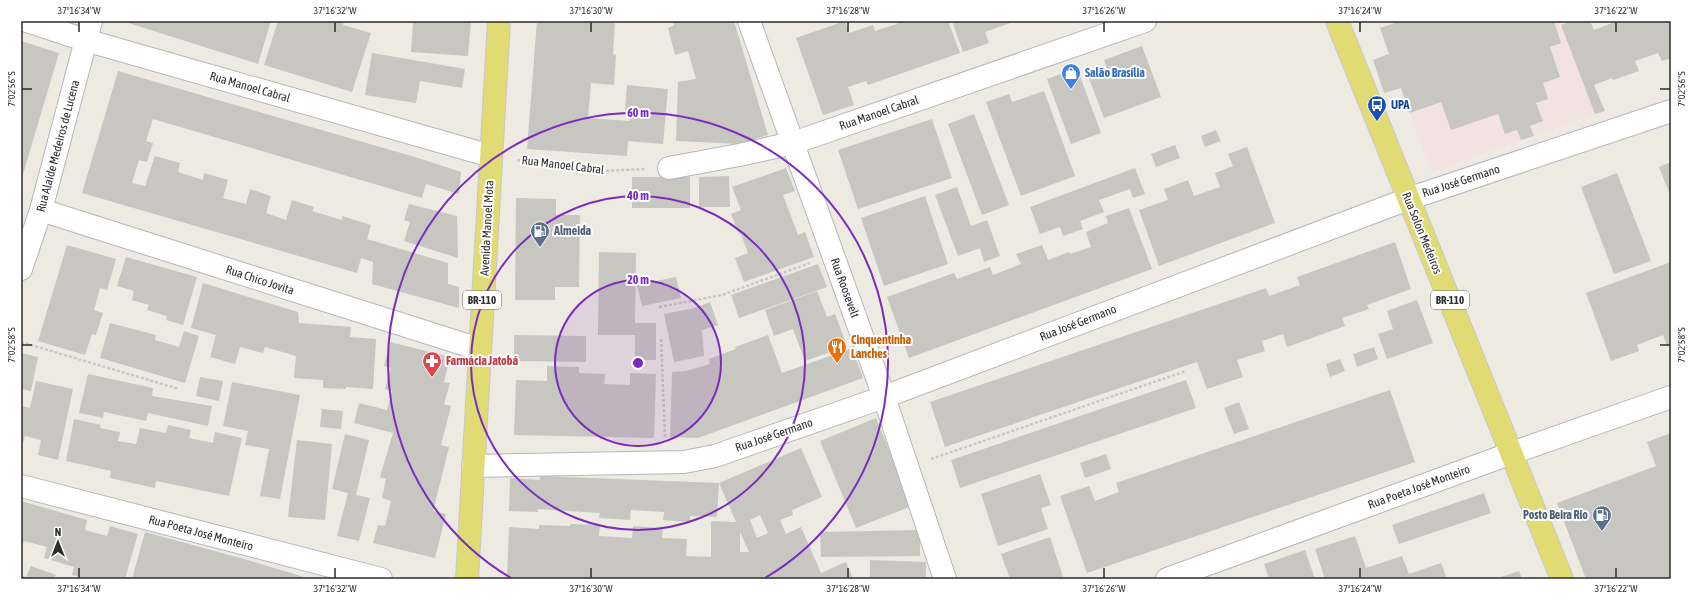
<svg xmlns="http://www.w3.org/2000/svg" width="1692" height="600" viewBox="0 0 1692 600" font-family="'Asap Condensed',sans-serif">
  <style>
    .medical { fill: #f2e3e0 }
    .building { fill: #c8c6c0; fill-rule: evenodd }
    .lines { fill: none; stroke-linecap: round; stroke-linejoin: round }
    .minor-casing { stroke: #b5b5bf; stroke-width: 24 }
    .major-casing { stroke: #c8c8c8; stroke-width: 24 }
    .path { stroke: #c8c8c8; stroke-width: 2.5; stroke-dasharray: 3 2; stroke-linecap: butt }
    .minor { stroke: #fff; stroke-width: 22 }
    .major { stroke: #e0db73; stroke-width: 22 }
    .ticks { fill: none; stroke: #2d2d2d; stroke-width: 1.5 }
    .ring { fill: none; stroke: #7b2cbf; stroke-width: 2 }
    .labels { text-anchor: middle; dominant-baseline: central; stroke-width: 4; stroke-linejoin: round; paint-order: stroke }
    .shield { fill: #fff; stroke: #6c6c6c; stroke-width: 1 }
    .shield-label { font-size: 11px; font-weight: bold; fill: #2d2d2d }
    .shop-label { font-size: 12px; font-weight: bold; fill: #366cbe; stroke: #fff; text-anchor: start }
    .street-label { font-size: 12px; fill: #2d2d2d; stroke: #fff }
    .transit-label { font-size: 12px; font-weight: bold; fill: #164399; stroke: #fff; text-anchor: start }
    .service-label { font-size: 12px; font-weight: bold; fill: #4e5e75; stroke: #fff; text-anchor: start }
    .food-label { font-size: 12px; font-weight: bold; fill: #c56008; stroke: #fff; text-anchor: start }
    .health-label { font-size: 12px; font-weight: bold; fill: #be3a42; stroke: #fff; text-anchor: start }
    .centre { fill: #7b2cbf; stroke: #fff; stroke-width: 2 }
    .ring-label { font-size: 12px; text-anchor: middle; font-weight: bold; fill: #7b2cbf; stroke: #fff; stroke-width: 4; stroke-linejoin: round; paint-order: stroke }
    .neatline { fill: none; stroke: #2d2d2d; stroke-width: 1.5 }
    .ticks-label { font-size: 10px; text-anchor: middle; fill: #2d2d2d }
  </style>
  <rect width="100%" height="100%" fill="#eceae1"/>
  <path class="medical" d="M1377,21H1562L1595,114L1431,172Z"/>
  <path class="building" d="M122,21H271L258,64Z
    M278,21H344L343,25L371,33L352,92L264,65Z
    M400,21H471L468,56L411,52L413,23Z
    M537,21H608V22L615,23L613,54L616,55L614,85L591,83L588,118L630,121V112L625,111L627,85L668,89L663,144L628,141L627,156L527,149Z
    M673,21H734L768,135L738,144L676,141L678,82L696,79L688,51L675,55L668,28L674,25Z
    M845,21L849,33L873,25L875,31L897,24L896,21H948L960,53L868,85L866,81L848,87L854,105L823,115L796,38Z
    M952,21H1016L985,32L989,43L963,52Z
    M1401,21H1510V23L1517,21H1554L1561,43L1550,47L1560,77L1543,83L1548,99L1536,103L1543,121L1530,126L1534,136L1521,140L1517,130L1505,134L1498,114L1451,130L1441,102L1410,113L1401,88L1384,93L1373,60L1389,54L1380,28Z
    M1571,21H1590L1594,30L1617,21H1671V58L1662,61L1658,53L1635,61L1639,71L1613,80L1612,78L1594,85L1605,111L1595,114L1561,25Z
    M21,41L59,53L21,181Z
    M1142,46L1161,97L1104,118L1088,76L1107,69L1104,60Z
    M372,53L465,69L462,88L420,81L416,103L365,95Z
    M1077,68L1101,133L1071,144L1047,79Z
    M118,71L415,157L461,172L459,194L426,184L422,198L153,119L146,141L153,143L147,162L139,160L132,183L145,186L155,156L180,163L178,172L203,180L204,173L228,180L223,198L246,204L250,189L271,196L266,213L286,220L292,200L314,207L312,211L342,220V216L371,225L367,239L448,263V284L459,287V308L372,284L373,262L361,258L357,273L82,193Z
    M1044,91L1075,176L1021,196L986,102L1009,94L1012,102Z
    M974,114L1009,205L982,215L948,124Z
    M932,119L952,178L858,209L838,150Z
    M1216,130L1221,141L1205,147L1201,136Z
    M1175,145L1180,158L1156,167L1151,154Z
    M1247,147L1275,223L1159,266L1139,210L1168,200L1164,189L1188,180L1194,196L1220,187L1215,173L1233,166L1228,154Z
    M1671,162V197L1659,167Z
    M786,168L795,191L783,195L798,235L805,232L814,257L744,282L735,258L748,253L741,234H739L731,214L741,210L732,187Z
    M1135,168L1145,194L1133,198L1130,189L1099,200L1104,212L1080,221L1083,229L1063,236L1060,227L1040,234L1030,207Z
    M1617,173L1651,261L1614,274L1581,187Z
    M729,176L730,207H699V177Z
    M632,177H690V208H632Z
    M957,187L971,226L987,220L1000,256L984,262L980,248L958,256L935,195Z
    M925,196L948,264L884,286L861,218Z
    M516,198L556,199V215H580L579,287H555V300H515Z
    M409,204L457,216L458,258L404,241L410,222L404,220Z
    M1129,208L1152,269L909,358L887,297L954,273L957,279L990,267L993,275L1021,264L1016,254L1042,245L1048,260L1069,252L1070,254L1091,247L1086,232L1108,223L1106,216Z
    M1395,242L1411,289L1367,305L1369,309L1342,318L1345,326L1287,347L1283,334L1262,341L1265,351L1237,360L1243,377L1207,389L1197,362L945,447L930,402L1266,288L1269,296L1300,285L1297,277Z
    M67,245L116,259L107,290L100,288L94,310L103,313L96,335L92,334L85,355L38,341Z
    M599,252L636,253L635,323H656V360H635V335H598Z
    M126,257L197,277L183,325L166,320L167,316L147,310L149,305L132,300L134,291L117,286Z
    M1671,262V345L1667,346L1663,335L1637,345L1639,351L1611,361L1586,293Z
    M818,264L827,287L739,318L731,295Z
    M676,277L681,298L642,306L637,285Z
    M203,283L298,312L299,323L351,327L350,337L376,339L373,389L346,387V389L323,388V380L294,378L296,356L265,347L263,353L240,347L235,364L210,357L216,335L191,328Z
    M817,291L827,317L835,314L847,346L805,361L793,329L774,336L765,310Z
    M1417,300L1433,343L1387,359L1378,334L1393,329L1387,311Z
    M710,302L718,325L702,330L704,356L674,362L664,314L694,308Z
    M110,323L156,335L155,340L179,347L184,331L199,336L185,383L100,358Z
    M514,335L586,336V362L514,361Z
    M768,335L782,373L852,348L863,378L698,438L670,437L672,372L686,371L710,364L709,359L736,349L735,347Z
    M390,342L450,357L444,382L450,383L444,404L451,406L441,445L449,447L433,511L446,514L435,558L373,543L378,525L385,526L391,501L382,498L386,479L380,477L393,433L354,423L359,403L387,410L392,391L385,389L391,368L384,366Z
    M1374,347L1378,359L1357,367L1353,354Z
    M21,353L38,357L31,391L21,389Z
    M1340,359L1345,371L1330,377L1326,364Z
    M547,366L579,367V373L605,374L604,384L630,385V373L656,374L654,438L514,435L516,380L547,381Z
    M88,374L153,388L152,396L212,406L208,426L148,413L146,421L104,412L103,418L79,413Z
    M200,377L223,381L219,401L196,396Z
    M1186,380L1196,408L960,488L951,460Z
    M36,381L73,389L58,460L38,455L41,440L25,436L23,443H21V406L30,408Z
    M232,382L300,395L280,499L260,496L269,449L245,445L248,431L223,426Z
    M1390,390L1415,462L1087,573L1060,496L1089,486L1095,501L1119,492L1116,483Z
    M1239,402L1249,429L1234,434L1224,408Z
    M322,409L343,411L341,429L320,427Z
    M876,418L912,506L856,528L820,441Z
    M74,419L101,425L100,428L120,432L118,441L136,444L140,428L166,433L168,425L191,430L189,438L213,443L215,432L242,438L229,496L156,481L155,488L110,478L111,471L66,461Z
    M1671,433V579H1586L1557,503L1656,466L1647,442Z
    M345,434L369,440L356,495L370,498L359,541L337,536L348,493L332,489Z
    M297,440L332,444L325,520L288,517Z
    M801,448L822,497L792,510L793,515L780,520L786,534L801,527L821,573L846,562L853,579H507L509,527L539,529V525L570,526V524L600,525L599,536L632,538L633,526L663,528L662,538L687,539L686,556L711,557V521L736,522L719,483L717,517L690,516V522L663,520L664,512L631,510L630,520L599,518L600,513L538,509V512L509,511L510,478L540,480V476L719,483ZM760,515L768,533L757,538L750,520ZM740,532L745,543L749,552H740Z
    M1106,454L1111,469L1085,478L1080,463Z
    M1040,474L1051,505L1041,508L1048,529L998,546L981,494Z
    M1484,493L1491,513L1399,544L1392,525Z
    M21,501L87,520L85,530L107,536L110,526L138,534L125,579H87L72,575L74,567L44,558L47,547L24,541L21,550Z
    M920,530V556L821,557L820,532Z
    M145,532L244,559L311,579H132Z
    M1355,536L1366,568L1402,556L1409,574L1441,563L1447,579H1325L1315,549Z
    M1050,537L1063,577L1057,579H1010L1001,554Z
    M1305,550L1315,579H1265L1269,578L1264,564Z
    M870,560L926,562V579H870Z
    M31,566L56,575L54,579H21V575L26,577Z
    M1519,571L1522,579H1495Z"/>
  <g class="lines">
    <defs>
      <path id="minor" d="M27,21L85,40L491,156
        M749,21L884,397L945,579
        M669,168L739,155L793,143L1145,21
        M41,210L479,349
        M21,269L41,210L91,21
        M473,466L684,462L715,456L884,397L1408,199L1671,111
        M21,486L381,579
        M1167,579L1512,453L1671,397"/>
      <path id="major" d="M1337,21L1562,579
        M467,579L499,21"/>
    </defs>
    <use href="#minor" class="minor-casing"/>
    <use href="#major" class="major-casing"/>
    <path class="path" d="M517,160L600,171L645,169
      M659,307L722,295L810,263
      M661,339L665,437
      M21,342L179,389
      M931,459L1186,371"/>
    <use href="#minor" class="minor"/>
    <use href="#major" class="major"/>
  </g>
  <path class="ticks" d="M79,22V32M335,22V32M591,22V32M848,22V32M1104,22V32M1360,22V32M1616,22V32M22,89H32M1660,89H1670M22,345H32M1660,345H1670M79,568V578M335,568V578M591,568V578M848,568V578M1104,568V578M1360,568V578M1616,568V578"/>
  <circle cx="638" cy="363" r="83" fill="#7b2cbf" fill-opacity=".12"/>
  <g class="ring">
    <circle cx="638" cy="363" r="83"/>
    <circle cx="638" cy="363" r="167"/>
    <path d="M511 578A250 250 0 1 1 765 578"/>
  </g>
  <defs>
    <symbol id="shop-pin" viewBox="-11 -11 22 30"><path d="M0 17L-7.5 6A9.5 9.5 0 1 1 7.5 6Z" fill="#3f7fe0" stroke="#fff"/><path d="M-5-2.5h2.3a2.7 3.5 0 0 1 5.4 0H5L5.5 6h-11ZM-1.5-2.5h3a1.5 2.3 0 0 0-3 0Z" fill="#fff"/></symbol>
    <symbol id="bus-pin" viewBox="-11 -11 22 30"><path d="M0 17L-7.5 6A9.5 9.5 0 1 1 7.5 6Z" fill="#1a4fb4" stroke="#fff"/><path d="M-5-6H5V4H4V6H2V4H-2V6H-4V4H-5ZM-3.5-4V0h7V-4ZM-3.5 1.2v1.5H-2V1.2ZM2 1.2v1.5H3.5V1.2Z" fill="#fff"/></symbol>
    <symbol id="fuel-pin" viewBox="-11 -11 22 30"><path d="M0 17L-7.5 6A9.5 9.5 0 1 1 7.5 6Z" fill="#5c6f8a" stroke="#fff"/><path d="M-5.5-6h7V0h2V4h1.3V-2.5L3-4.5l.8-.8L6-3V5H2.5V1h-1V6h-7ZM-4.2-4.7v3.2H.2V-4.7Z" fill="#fff"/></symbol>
    <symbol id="restaurant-pin" viewBox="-11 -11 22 30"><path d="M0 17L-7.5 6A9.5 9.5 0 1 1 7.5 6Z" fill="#e8710a" stroke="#fff"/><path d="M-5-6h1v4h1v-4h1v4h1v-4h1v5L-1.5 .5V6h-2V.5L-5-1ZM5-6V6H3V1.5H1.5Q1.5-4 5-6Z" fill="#fff"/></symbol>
    <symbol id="pharmacy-pin" viewBox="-11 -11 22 30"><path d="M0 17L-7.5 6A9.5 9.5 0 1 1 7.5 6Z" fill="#e0444e" stroke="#fff"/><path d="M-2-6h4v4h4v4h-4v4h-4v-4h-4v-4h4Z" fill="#fff"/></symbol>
  </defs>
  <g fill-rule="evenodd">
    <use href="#shop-pin" x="1060" y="62" width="22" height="30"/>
    <use href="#bus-pin" x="1366" y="94" width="22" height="30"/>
    <use href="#fuel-pin" x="529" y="220" width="22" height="30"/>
    <use href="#restaurant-pin" x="826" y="336" width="22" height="30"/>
    <use href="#pharmacy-pin" x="421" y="350" width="22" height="30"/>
    <use href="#fuel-pin" x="1591" y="504" width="22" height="30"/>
  </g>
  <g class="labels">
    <g class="shield">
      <rect x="463" y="291" width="38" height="18" rx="3"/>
      <rect x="1431" y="291" width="38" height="18" rx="3"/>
    </g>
    <g class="shield-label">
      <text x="482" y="300">BR-110</text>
      <text x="1450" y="300">BR-110</text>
    </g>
    <g class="shop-label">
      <text x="1085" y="73">Salão Brasília</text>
    </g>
    <g class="street-label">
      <text transform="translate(250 87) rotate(16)">Rua Manoel Cabral</text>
      <text transform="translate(879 113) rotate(-19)">Rua Manoel Cabral</text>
      <text transform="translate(58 146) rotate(-75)">Rua Alaíde Medeiros de Lucena</text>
      <text transform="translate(563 165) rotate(7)">Rua Manoel Cabral</text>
      <text transform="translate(1461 181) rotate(-18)">Rua José Germano</text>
      <text transform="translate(487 228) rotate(-87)">Avenida Manoel Mota</text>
      <text transform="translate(1422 233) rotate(68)">Rua Solon Medeiros</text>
      <text transform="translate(260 280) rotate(18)">Rua Chico Jovita</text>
      <text transform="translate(845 288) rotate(70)">Rua Roosevelt</text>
      <text transform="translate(1078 323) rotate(-21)">Rua José Germano</text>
      <text transform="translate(774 435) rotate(-19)">Rua José Germano</text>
      <text transform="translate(1419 487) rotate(-20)">Rua Poeta José Monteiro</text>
      <text transform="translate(201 533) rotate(15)">Rua Poeta José Monteiro</text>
    </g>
    <g class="transit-label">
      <text x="1391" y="105">UPA</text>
    </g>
    <g class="service-label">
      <text x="554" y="231">Almeida</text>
      <text x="1588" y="515" text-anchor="end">Posto Beira Rio</text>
    </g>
    <g class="food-label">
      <text x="851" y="340">Cinquentinha<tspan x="851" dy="14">Lanches</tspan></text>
    </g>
    <g class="health-label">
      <text x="446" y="361">Farmácia Jatobá</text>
    </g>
  </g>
  <circle cx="638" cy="363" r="6" class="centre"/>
  <g class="ring-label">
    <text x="638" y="117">60 m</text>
    <text x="638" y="200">40 m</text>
    <text x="638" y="284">20 m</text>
  </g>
  <rect width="1692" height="600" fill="none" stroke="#ffffff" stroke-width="44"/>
  <g transform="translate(58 542)" stroke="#ffffff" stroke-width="3" paint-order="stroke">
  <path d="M0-3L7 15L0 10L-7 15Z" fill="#2d2d2d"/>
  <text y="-6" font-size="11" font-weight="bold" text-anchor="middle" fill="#2d2d2d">N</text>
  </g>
  <rect x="22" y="22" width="1648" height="556" class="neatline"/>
  <g class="ticks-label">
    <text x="79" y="14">37°16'34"W</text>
    <text x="335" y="14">37°16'32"W</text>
    <text x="591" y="14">37°16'30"W</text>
    <text x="848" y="14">37°16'28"W</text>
    <text x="1104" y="14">37°16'26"W</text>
    <text x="1360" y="14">37°16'24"W</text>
    <text x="1616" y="14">37°16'22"W</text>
    <text transform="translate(11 89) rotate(-90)" y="4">7°02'56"S</text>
    <text transform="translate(1681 89) rotate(-90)" y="4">7°02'56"S</text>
    <text transform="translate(11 345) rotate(-90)" y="4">7°02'58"S</text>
    <text transform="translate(1681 345) rotate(-90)" y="4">7°02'58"S</text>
    <text x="79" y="592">37°16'34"W</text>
    <text x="335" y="592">37°16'32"W</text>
    <text x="591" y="592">37°16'30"W</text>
    <text x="848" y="592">37°16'28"W</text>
    <text x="1104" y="592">37°16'26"W</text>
    <text x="1360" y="592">37°16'24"W</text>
    <text x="1616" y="592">37°16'22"W</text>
  </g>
</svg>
